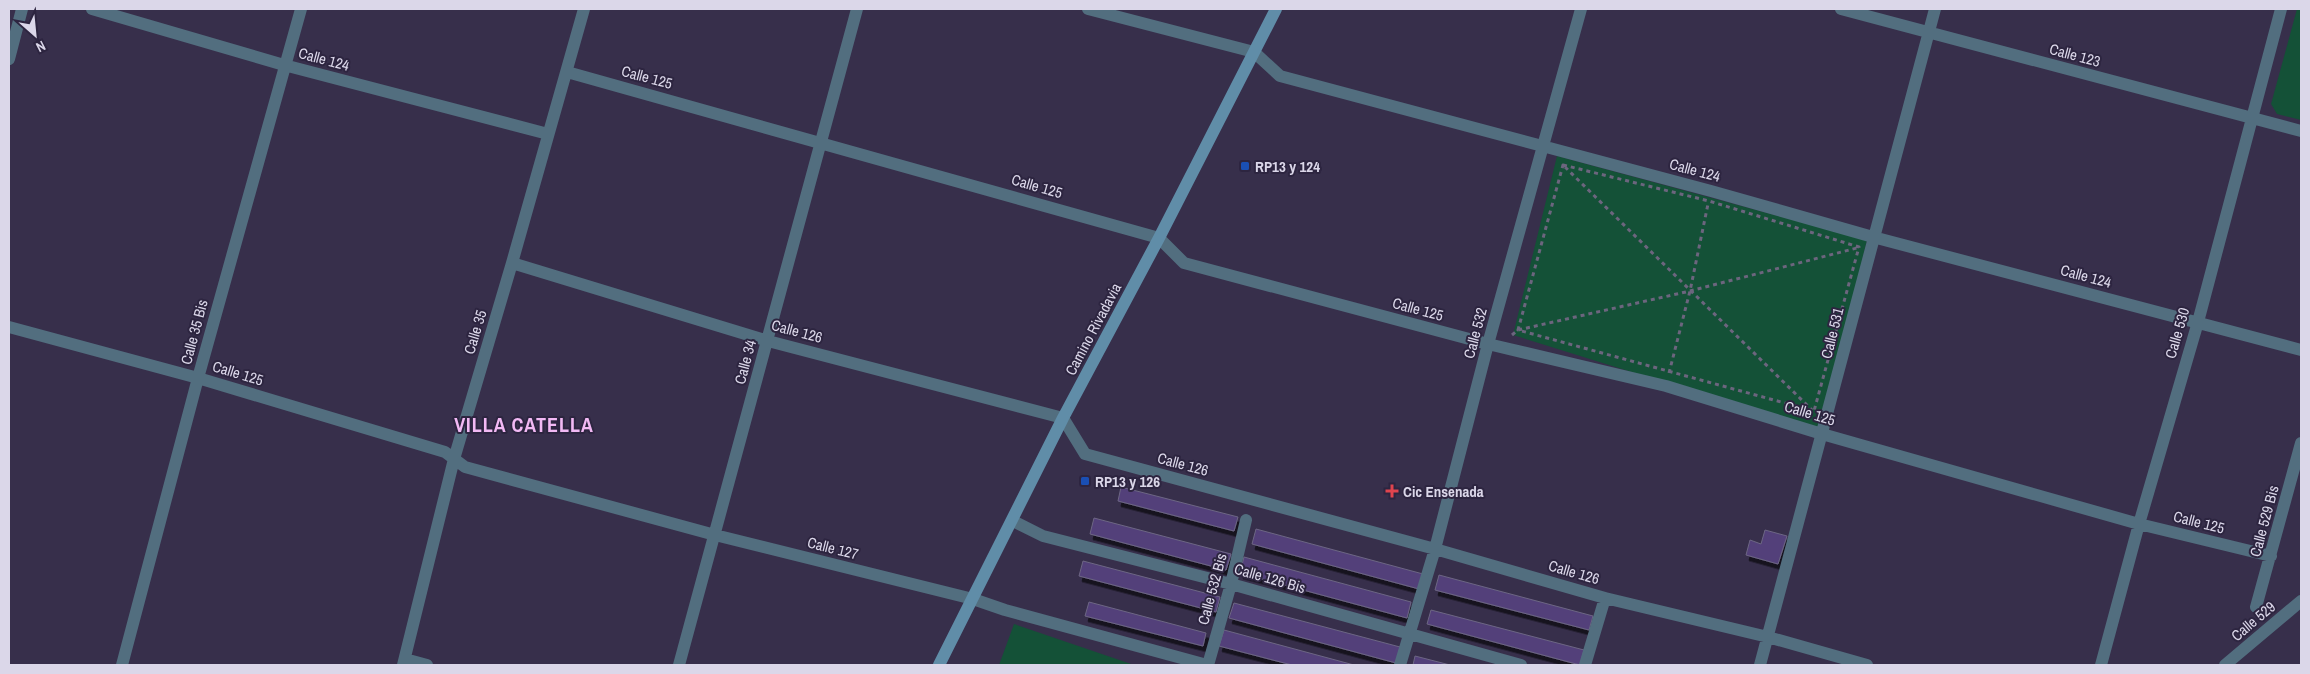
<svg xmlns="http://www.w3.org/2000/svg" width="2310" height="674" viewBox="0 0 2310 674" font-family="'Archivo Narrow',sans-serif">
  <style>
    .green { fill: #145137 }
    .building { fill: #52407a; stroke: #6d6684; filter: url(#shadow) }
    .lines { fill: none; stroke-linecap: round; stroke-linejoin: round }
    .path { stroke: #6c657e; stroke-width: 3; stroke-dasharray: 4 4; stroke-linecap: butt }
    .street { stroke: #526e7f; stroke-width: 12 }
    .secondary { stroke: #608da8; stroke-width: 12 }
    .transit-dot { fill: #1a4fb4; stroke: #2d2540; stroke-width: 2 }
    .health-dot { fill: #e0444e; stroke: #2d2540; stroke-width: 2 }
    .labels { text-anchor: middle; dominant-baseline: central; stroke-width: 4; stroke-linejoin: round; paint-order: stroke }
    .street-label { font-size: 15px; fill: #dbd7e9; stroke: #2d2540 }
    .poi-label { font-size: 15px; font-weight: bold; fill: #dbd7e9; stroke: #2d2540; text-anchor: start }
    .district-label { font-size: 20px; font-weight: bold; letter-spacing: 1px; fill: #f2b9f4; stroke: #2d2540 }
  </style>
  <defs>
    <filter id="shadow"><feDropShadow dx="3" dy="5.5" stdDeviation="0" flood-color="#0009"/></filter>
  </defs>
  <rect width="100%" height="100%" fill="#372f4b"/>
  <path class="green" d="M2297,9H2301V120L2277,114L2271,104Z
    M1557,156L1867,240L1821,431L1513,335Z
    M1014,624L1134,665H999Z"/>
  <path class="building" d="M1121,487L1238,517L1234,531L1118,501Z
    M1094,518L1231,554L1226,570L1090,534Z
    M1256,529L1423,574L1419,589L1252,544Z
    M1765,530L1787,536L1778,564L1746,555L1750,540L1761,544Z
    M1244,557L1411,602L1407,618L1240,573Z
    M1083,561L1220,597L1216,612L1079,576Z
    M1439,575L1593,616L1589,630L1435,590Z
    M1089,602L1206,633L1203,646L1085,616Z
    M1234,603L1400,647L1396,663L1229,618Z
    M1431,610L1584,650L1580,665L1427,624Z
    M1224,630L1354,665H1292L1219,646Z
    M1415,656L1450,665H1413Z"/>
  <g class="lines">
    <path class="path" d="M1563,165L1709,201L1859,247L1814,411L1518,330Z
      M1565,167L1812,410
      M1512,335L1518,330L1690,291L1857,248
      M1669,373L1690,291L1708,204"/>
    <path class="street" d="M92,9L284,65L548,134
      M1088,9L1254,52L1280,76L1711,191L1873,237L2301,350
      M1841,9L2301,131
      M9,59L22,9
      M567,72L1159,238L1184,263L1488,344L1666,386L1822,434L2139,524L2271,556
      M512,263L768,341L1063,418L1085,454L1435,549L1605,598L1768,637L1867,665
      M9,327L198,378L445,452L465,467L715,535L973,599L1005,610L1207,665
      M1013,521L1043,536L1231,584L1521,665
      M2256,607L2301,443
      M405,659L427,665
      M122,665L198,378L301,9
      M403,665L454,459L512,263L584,9
      M679,665L857,9
      M1208,665L1231,584L1246,520
      M1400,665L1435,549L1488,344L1581,9
      M1585,665L1605,598
      M1760,665L1935,9
      M2101,665L2139,524L2198,322L2281,9
      M2225,665L2301,601"/>
    <path class="secondary" d="M939,665L1063,418L1159,238L1276,9"/>
  </g>
  <g class="transit-dot">
    <rect x="1240" y="161" width="10" height="10" rx="2.5"/>
    <rect x="1080" y="476" width="10" height="10" rx="2.5"/>
  </g>
  <path class="health-dot" d="M1389.5 483.5h5v5h5v5h-5v5h-5v-5h-5v-5h5z"/>
  <g class="labels">
    <g class="street-label">
      <text transform="translate(2075 55) rotate(15)">Calle 123</text>
      <text transform="translate(324 59) rotate(15)">Calle 124</text>
      <text transform="translate(647 77) rotate(15)">Calle 125</text>
      <text transform="translate(1695 170) rotate(15)">Calle 124</text>
      <text transform="translate(1037 186) rotate(16)">Calle 125</text>
      <text transform="translate(2086 276) rotate(15)">Calle 124</text>
      <text transform="translate(1418 309) rotate(15)">Calle 125</text>
      <text transform="translate(1093 329) rotate(-62)">Camino Rivadavia</text>
      <text transform="translate(797 331) rotate(15)">Calle 126</text>
      <text transform="translate(194 332) rotate(-75)">Calle 35 Bis</text>
      <text transform="translate(475 332) rotate(-73)">Calle 35</text>
      <text transform="translate(1475 333) rotate(-75)">Calle 532</text>
      <text transform="translate(1832 333) rotate(-76)">Calle 531</text>
      <text transform="translate(2177 333) rotate(-74)">Calle 530</text>
      <text transform="translate(745 362) rotate(-75)">Calle 34</text>
      <text transform="translate(238 373) rotate(17)">Calle 125</text>
      <text transform="translate(1810 413) rotate(17)">Calle 125</text>
      <text transform="translate(1183 464) rotate(15)">Calle 126</text>
      <text transform="translate(2264 521) rotate(-75)">Calle 529 Bis</text>
      <text transform="translate(2199 522) rotate(14)">Calle 125</text>
      <text transform="translate(833 548) rotate(14)">Calle 127</text>
      <text transform="translate(1574 572) rotate(16)">Calle 126</text>
      <text transform="translate(1270 578) rotate(16)">Calle 126 Bis</text>
      <text transform="translate(1212 589) rotate(-75)">Calle 532 Bis</text>
      <text transform="translate(2253 621) rotate(-40)">Calle 529</text>
    </g>
    <g class="poi-label">
      <text x="1255" y="166">RP13 y 124</text>
      <text x="1095" y="481">RP13 y 126</text>
      <text x="1403" y="491">Cic Ensenada</text>
    </g>
    <g class="district-label">
      <text x="524" y="424">VILLA CATELLA</text>
    </g>
  </g>
  <rect width="2310" height="674" fill="none" stroke="#dbd7e9" stroke-width="20"/>
  <g transform="translate(35 35) rotate(153)" stroke="#2d2540" stroke-width="4" paint-order="stroke">
  <path d="M0-4L9 19L0 12L-9 19Z" fill="#dbd7e9"/>
  <text y="-8" font-size="14" font-weight="bold" text-anchor="middle" fill="#dbd7e9">N</text>
  </g>
</svg>
